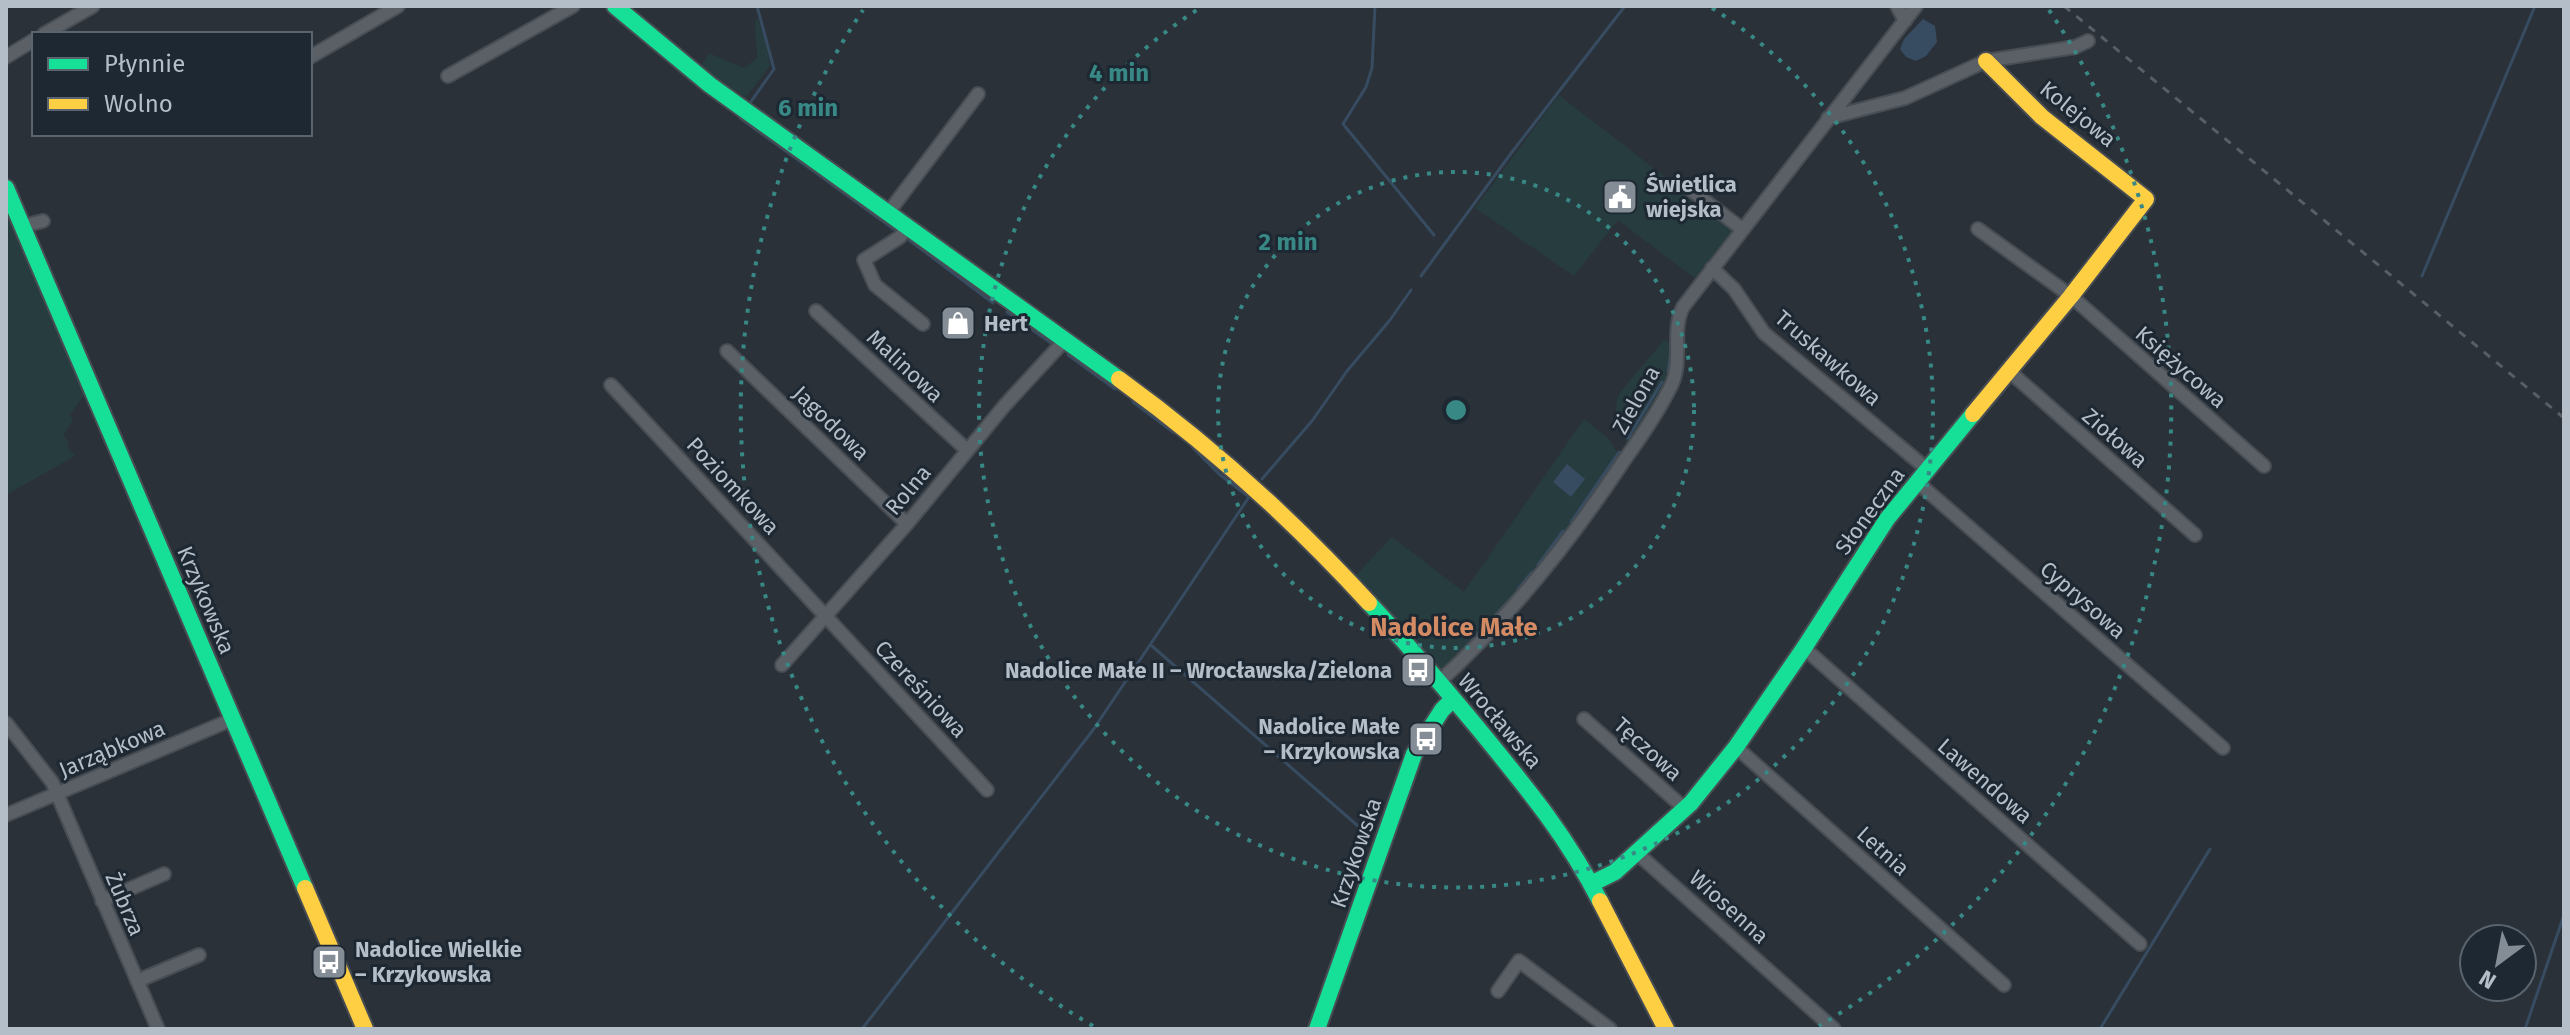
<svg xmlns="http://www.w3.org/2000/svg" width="2570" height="1035" viewBox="0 0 2570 1035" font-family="'Fira Sans',sans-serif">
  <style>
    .green { fill: #273c3e }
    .water { fill: #374b61 }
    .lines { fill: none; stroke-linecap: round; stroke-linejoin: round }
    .stream { stroke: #374b61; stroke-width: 3 }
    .street-casing { stroke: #484d53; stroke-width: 16 }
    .fast-casing { stroke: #484d53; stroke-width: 20 }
    .slow-casing { stroke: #484d53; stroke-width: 20 }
    .street { stroke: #5a6066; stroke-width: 12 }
    .fast { stroke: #16e098; stroke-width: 16 }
    .slow { stroke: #ffcf43; stroke-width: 16 }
    .rail { stroke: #595e64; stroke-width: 3; stroke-dasharray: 8 8; stroke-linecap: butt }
    .ring { fill: none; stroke: #388885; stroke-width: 4; stroke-dasharray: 4 8 }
    .labels { text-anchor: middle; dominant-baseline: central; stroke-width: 6; stroke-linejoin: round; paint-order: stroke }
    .street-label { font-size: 22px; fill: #b4bec9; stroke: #1d2833 }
    .poi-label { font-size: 22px; font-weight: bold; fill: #b4bec9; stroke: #1d2833; text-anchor: start }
    .quarter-label { font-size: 26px; font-weight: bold; fill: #d48b63; stroke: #1d2833 }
    .centre { fill: #388885; stroke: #1d2833; stroke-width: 4 }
    .ring-label { font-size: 24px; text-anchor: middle; font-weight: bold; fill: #388885; stroke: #1d2833; stroke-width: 6; stroke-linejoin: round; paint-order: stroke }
  </style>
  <rect width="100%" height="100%" fill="#2a3138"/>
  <path class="green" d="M757,17L767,45L770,66L746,97L700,68L709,53L744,68L757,58C758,43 752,29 757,17Z
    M1559,95L1735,231L1696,279L1618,220L1574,276L1475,208Z
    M6,206L87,392L70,414L73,420L63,435L68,442V448L75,456L6,495Z
    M1664,340L1673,344L1671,372L1663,389L1628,443L1615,428L1617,398L1622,390Z
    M1584,419L1608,438L1620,457L1568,531L1516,596L1452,665L1439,671L1355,576L1392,537L1464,592Z"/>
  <path class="water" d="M1923,19L1935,26L1937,42L1926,56L1916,61L1906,57L1900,49L1904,39Z
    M1567,464L1585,479L1571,497L1553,482Z"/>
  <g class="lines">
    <path class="stream" d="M1375,6L1372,68L1366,87L1343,124L1434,235
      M750,103L774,69L757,6
      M740,118L895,230
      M909,240L993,303
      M1421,276L1512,152L1625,6
      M2422,276L2535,6
      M1007,312L1051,343
      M1068,355L1115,389
      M1668,371L1671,352
      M1133,402L1173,432
      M1628,438L1662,382
      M1262,479L1312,421L1347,371L1390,320L1411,290
      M1571,522L1619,452
      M1538,565L1563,531
      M1518,589L1532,572
      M1152,646L1366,833
      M1450,664L1513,596
      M862,1029L1093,730L1249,497L1219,474L1193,448
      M1308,1029L1314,1012
      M2100,1029L2210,849
      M2525,1029L2564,915"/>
    <defs>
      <path id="street" d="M1897,6L1905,21
        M44,34L93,6
        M6,57L34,40
        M310,57L398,6
        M448,76L573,6
        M1828,118L1905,98L1986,61L2075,47L2088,41
        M1691,190L1742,229
        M888,213L978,94
        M23,226L43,221
        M907,227L900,237L864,260L875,285L923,324
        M1978,229L2071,296L2264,466
        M1712,268L1734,289L1764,333L1927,469
        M816,311L967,450
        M727,351L907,524
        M2009,371L2195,535
        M611,385L987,790
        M1917,482L2223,748
        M1804,648L2140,944
        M782,665L907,524L1005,405L1064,341
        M1438,683C1509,618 1570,542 1623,462C1640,438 1659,411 1672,384C1683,359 1671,331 1683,307L1916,6
        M1584,719L1685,809
        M6,723L52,782L158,1029
        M1736,747L2004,985
        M6,815L233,719
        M1637,853L1834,1029
        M102,901L164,874
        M137,981L199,955
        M1498,991L1519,961L1610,1029"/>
      <path id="fast" d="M615,6L710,85L1119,379
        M6,188L305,888
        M1369,603C1407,643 1442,685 1477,727C1525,786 1565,833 1600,901
        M1591,884L1615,872L1691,803L1736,747L1804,648L1887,519L1973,414
        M1317,1029L1414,754L1442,710L1452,700"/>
      <path id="slow" d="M1119,379C1210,445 1293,520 1369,603
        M1973,414L2071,296L2146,199L2042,117L1986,61
        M305,888L365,1029
        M1600,901L1666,1029"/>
    </defs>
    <use href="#street" class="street-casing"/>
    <use href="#fast" class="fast-casing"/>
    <use href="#slow" class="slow-casing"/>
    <use href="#street" class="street"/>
    <use href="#fast" class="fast"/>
    <use href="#slow" class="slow"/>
    <path class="rail" d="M2064,6L2564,418"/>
  </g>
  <g class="ring">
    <circle cx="1456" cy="410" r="238"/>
    <path d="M1712 8A477 477 0 1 1 1200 8"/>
    <path d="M1093 1026A715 715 0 0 1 863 10M2049 10A715 715 0 0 1 1819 1026"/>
  </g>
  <defs>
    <symbol id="civic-square" viewBox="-11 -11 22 22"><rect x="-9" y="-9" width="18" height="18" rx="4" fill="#848d96" stroke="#1d2833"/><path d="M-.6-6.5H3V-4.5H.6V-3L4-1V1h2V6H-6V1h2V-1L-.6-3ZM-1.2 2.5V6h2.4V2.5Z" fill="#fff"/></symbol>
    <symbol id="shop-square" viewBox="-11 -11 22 22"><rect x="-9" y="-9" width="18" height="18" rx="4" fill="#848d96" stroke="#1d2833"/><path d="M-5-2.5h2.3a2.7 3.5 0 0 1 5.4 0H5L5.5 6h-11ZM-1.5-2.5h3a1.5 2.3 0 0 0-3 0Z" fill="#fff"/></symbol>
    <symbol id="bus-square" viewBox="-11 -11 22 22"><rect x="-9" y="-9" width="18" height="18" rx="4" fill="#848d96" stroke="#1d2833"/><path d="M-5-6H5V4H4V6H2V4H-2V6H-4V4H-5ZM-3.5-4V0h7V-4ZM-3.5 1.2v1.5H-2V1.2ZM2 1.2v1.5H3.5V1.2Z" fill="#fff"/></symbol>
  </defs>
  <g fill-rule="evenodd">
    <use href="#civic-square" x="1600" y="177" width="40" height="40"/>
    <use href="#shop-square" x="938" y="303" width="40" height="40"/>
    <use href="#bus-square" x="1398" y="650" width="40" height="40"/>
    <use href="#bus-square" x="1406" y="719" width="40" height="40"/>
    <use href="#bus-square" x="309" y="942" width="40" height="40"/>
  </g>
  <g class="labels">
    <g class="street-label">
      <text transform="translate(2078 114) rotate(39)">Kolejowa</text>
      <text transform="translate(1828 358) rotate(41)">Truskawkowa</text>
      <text transform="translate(905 366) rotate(43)">Malinowa</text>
      <text transform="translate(2181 367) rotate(41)">Księżycowa</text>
      <text transform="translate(1636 400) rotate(-61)">Zielona</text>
      <text transform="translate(831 423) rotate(44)">Jagodowa</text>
      <text transform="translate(2115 438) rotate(41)">Ziołowa</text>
      <text transform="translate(733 486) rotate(47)">Poziomkowa</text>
      <text transform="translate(908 490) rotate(-50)">Rolna</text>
      <text transform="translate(1870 511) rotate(-54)">Słoneczna</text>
      <text transform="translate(206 600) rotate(67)">Krzykowska</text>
      <text transform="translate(2083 600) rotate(41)">Cyprysowa</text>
      <text transform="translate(921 689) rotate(47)">Czereśniowa</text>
      <text transform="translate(1500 721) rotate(50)">Wrocławska</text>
      <text transform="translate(112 749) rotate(-23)">Jarząbkowa</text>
      <text transform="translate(1648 749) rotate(42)">Tęczowa</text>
      <text transform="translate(1985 781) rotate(41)">Lawendowa</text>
      <text transform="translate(1883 851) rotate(42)">Letnia</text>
      <text transform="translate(1356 853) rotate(-71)">Krzykowska</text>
      <text transform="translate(125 904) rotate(67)">Żubrza</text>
      <text transform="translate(1729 907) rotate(42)">Wiosenna</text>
    </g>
    <g class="poi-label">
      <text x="1646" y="184">Świetlica<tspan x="1646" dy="25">wiejska</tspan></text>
      <text x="984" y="323">Hert</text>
      <text x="1392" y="670" text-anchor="end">Nadolice Małe II – Wrocławska/Zielona</text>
      <text x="1400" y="726" text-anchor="end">Nadolice Małe<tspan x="1400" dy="25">– Krzykowska</tspan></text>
      <text x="355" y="949">Nadolice Wielkie<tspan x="355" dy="25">– Krzykowska</tspan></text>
    </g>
    <g class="quarter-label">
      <text x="1454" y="627">Nadolice Małe</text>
    </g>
  </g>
  <circle cx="1456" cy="410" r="12" class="centre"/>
  <g class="ring-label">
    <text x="1119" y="81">4 min</text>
    <text x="808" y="116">6 min</text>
    <text x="1288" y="250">2 min</text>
  </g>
  <rect width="2570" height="1035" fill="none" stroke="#b4bec9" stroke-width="16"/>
  <rect x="32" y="32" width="280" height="104" fill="#1d2833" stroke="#59646f" stroke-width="2"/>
  <rect x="48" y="58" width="40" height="12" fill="#16e098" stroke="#59646f" stroke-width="2"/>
  <text x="104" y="72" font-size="24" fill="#b4bec9">Płynnie</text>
  <rect x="48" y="98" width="40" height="12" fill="#ffcf43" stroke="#59646f" stroke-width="2"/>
  <text x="104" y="112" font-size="24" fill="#b4bec9">Wolno</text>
  <g transform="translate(2498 963) rotate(212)"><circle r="38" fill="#1d2833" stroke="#59646f" stroke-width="2"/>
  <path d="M0-6L14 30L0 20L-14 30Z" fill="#848d96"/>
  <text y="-12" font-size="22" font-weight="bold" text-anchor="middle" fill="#b4bec9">N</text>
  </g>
</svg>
